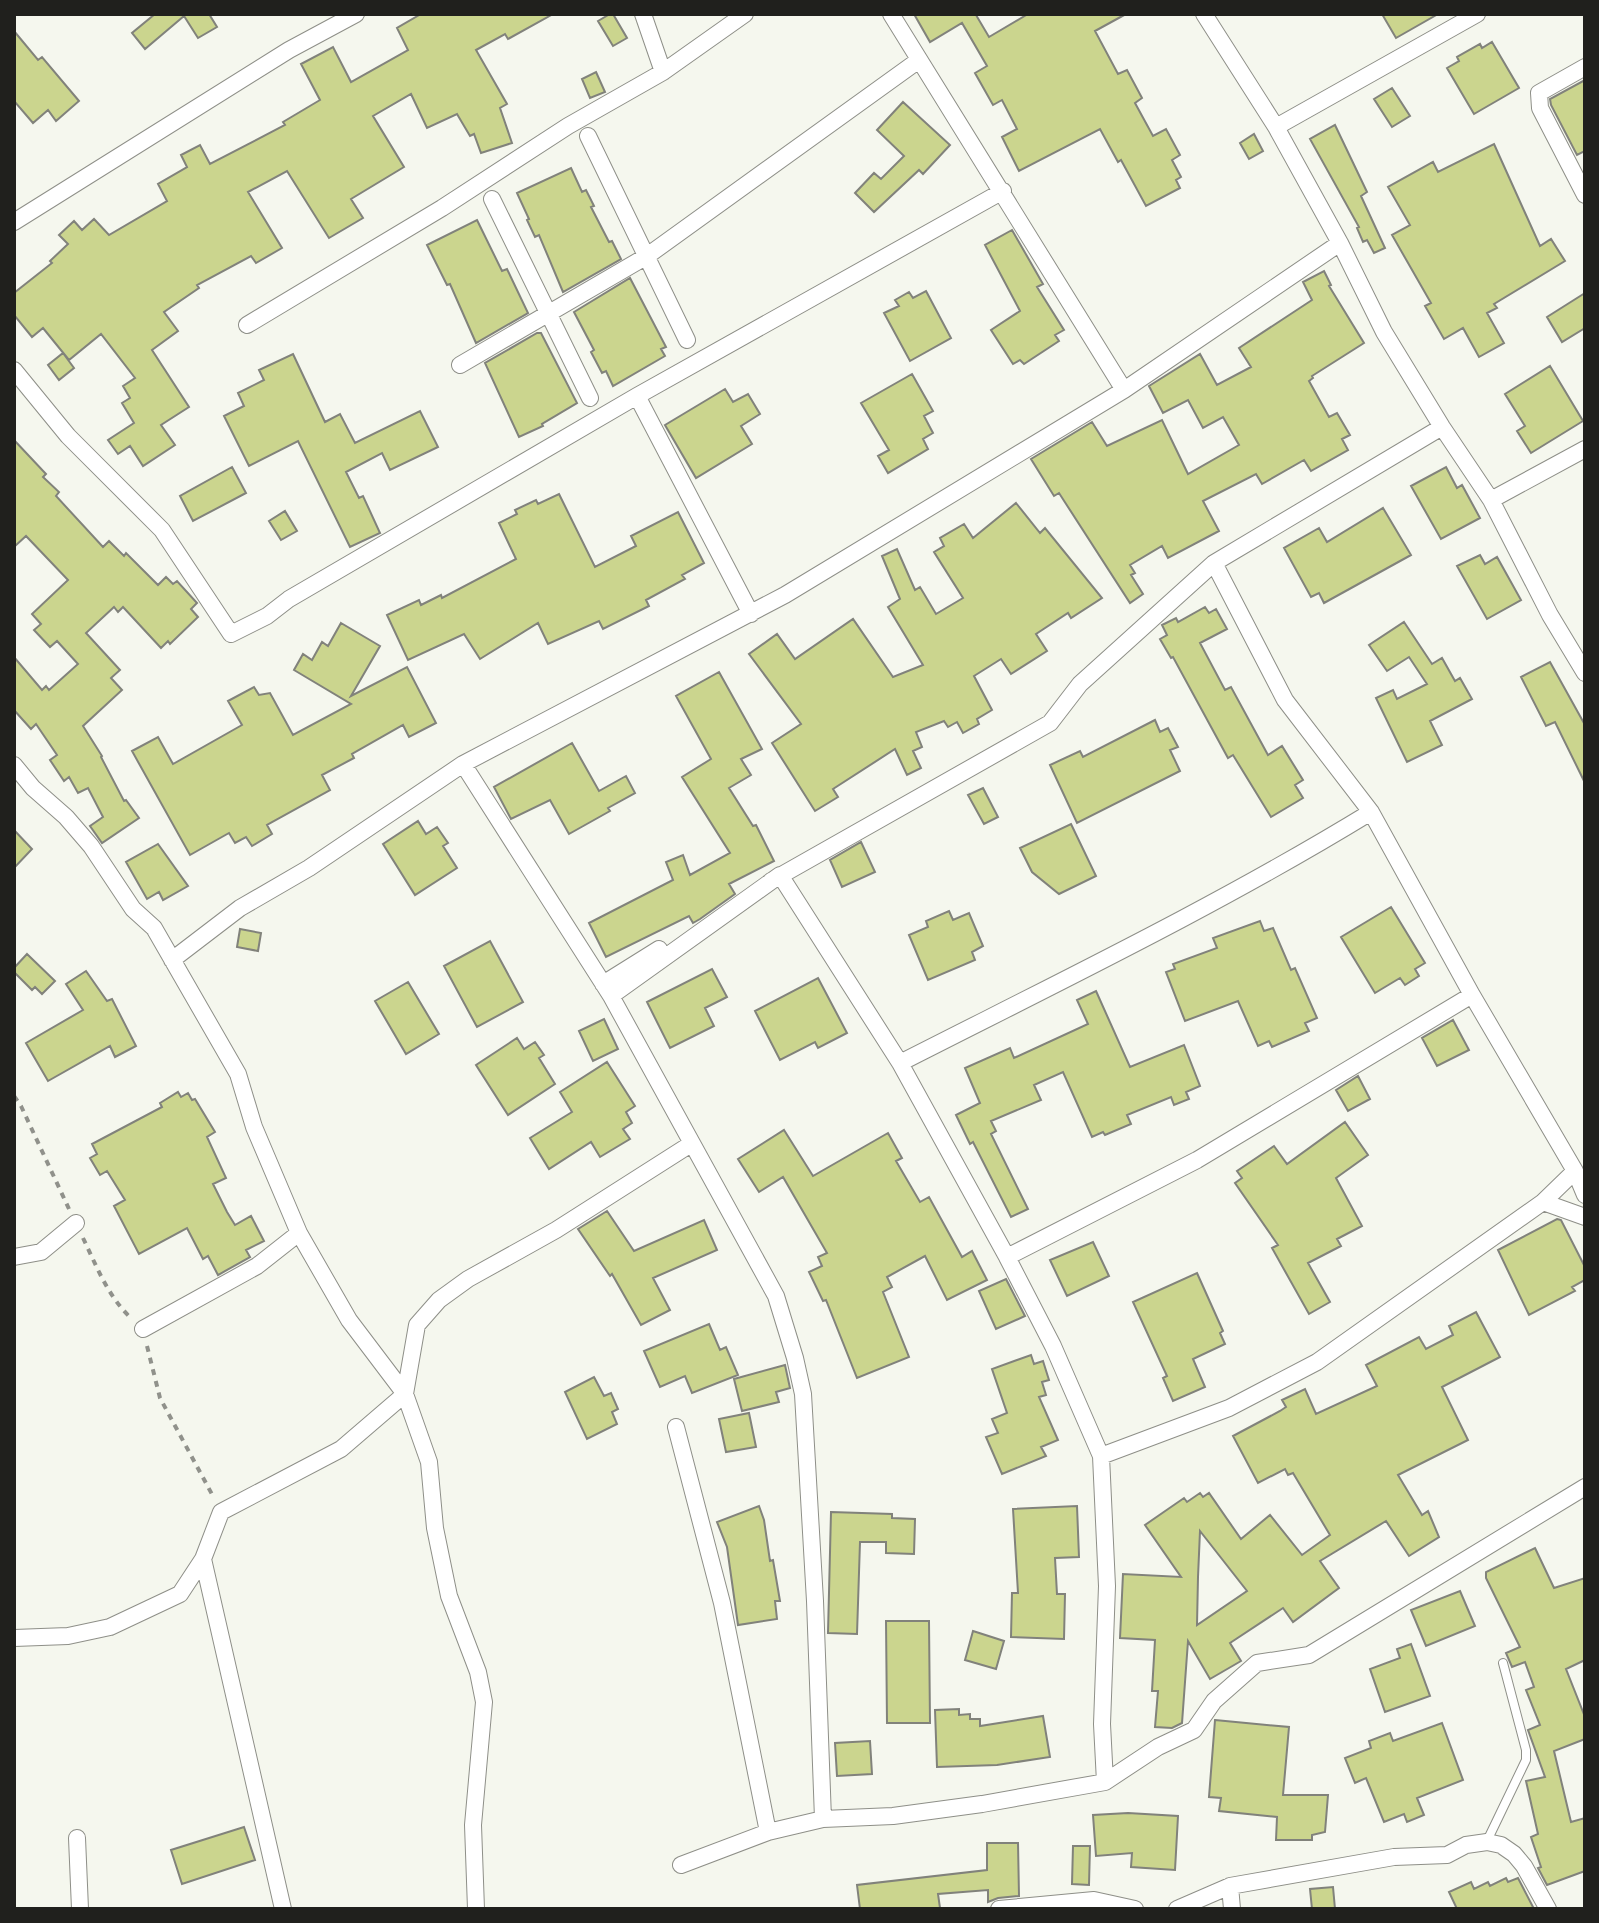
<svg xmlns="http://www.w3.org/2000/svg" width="1599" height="1923" viewBox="0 0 1599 1923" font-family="'Source Sans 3',sans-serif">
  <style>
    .building { fill: #cbd58e; stroke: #81827b; stroke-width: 2; fill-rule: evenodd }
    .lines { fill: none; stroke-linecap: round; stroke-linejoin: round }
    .service-casing { stroke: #8e8f88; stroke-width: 10 }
    .minor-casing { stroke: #8e8f88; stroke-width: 18 }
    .path { stroke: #90918b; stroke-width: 4; stroke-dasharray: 6 6; stroke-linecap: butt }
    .service { stroke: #fff; stroke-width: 8 }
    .minor { stroke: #fff; stroke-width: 16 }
  </style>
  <rect width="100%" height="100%" fill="#f5f7ee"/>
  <path class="building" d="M155,14H209L217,27L198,38L184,16L145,49L132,33Z
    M421,14H553L508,39L505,34L476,50L507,104L500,108L512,143L481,153L474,134L470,136L457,114L427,128L411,94L373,116L404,167L351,199L363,218L329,238L287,171L248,192L282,248L256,263L251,256L197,285L199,288L164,312L178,331L152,350L189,407L161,425L175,445L143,466L130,446L118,454L108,440L134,423L122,403L130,398L123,386L135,378L101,334L69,360L43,328L32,337L14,315V293L52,263L50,261L68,244L59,235L74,221L82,230L94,219L109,235L167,201L158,184L187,167L181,155L200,145L210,164L285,125L283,122L320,100L301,64L333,47L351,82L408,50L397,28Z
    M610,14H613L627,38L613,46L598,21Z
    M914,14H978L976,15L989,37L1028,14H1126L1095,31L1118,74L1127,70L1142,98L1135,103L1153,136L1166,129L1180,155L1172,160L1181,177L1176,180L1180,188L1146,206L1121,160L1118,162L1100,129L1019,171L1002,137L1017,129L1002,100L993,105L975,73L987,66L962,23L930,42Z
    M1382,14H1438L1396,38Z
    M14,31L38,60L42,57L79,101L56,121L48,110L33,123L14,101Z
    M1492,42L1519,88L1474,114L1447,68L1459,61L1457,57L1480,44L1482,48Z
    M596,72L605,92L590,98L582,79Z
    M1585,80V151L1577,155L1551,105L1550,99Z
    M1392,88L1410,116L1392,127L1374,99Z
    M903,102L950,145L923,174L919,170L874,212L855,193L874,173L881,179L904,156L877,130Z
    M1335,125L1367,192L1361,196L1385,248L1374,253L1367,240L1363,242L1357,228L1359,227L1310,139Z
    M1254,134L1263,151L1249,159L1240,143Z
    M1494,144L1540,246L1551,239L1565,261L1494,304L1497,308L1487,313L1504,343L1479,357L1463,328L1444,339L1425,306L1431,303L1392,235L1410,225L1388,187L1433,162L1438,172Z
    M571,168L582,192L586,190L594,206L591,207L609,242L612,241L621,259L563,292L539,235L535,237L527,220L529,219L517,193Z
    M477,220L502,271L507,269L528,313L476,343L450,284L447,285L427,245Z
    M1012,230L1043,284L1037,287L1064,330L1055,335L1059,341L1024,364L1020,360L1013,364L991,330L1020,311L985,245Z
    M1324,271L1331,285L1329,286L1364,343L1312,376L1313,378L1309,381L1329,417L1337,413L1350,435L1342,439L1348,450L1311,471L1304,460L1262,484L1256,474L1203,501L1219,531L1168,558L1162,546L1130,565L1135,573L1131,575L1143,594L1130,603L1059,493L1054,496L1031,459L1092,422L1107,446L1162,420L1188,474L1239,445L1223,417L1203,428L1188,400L1163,413L1149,386L1200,354L1217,385L1251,367L1239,348L1312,300L1303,282Z
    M630,278L666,347L661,349L665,356L613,386L606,371L602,373L591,352L594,350L574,312Z
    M926,291L951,338L910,361L884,313L899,306L895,300L909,292L913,298Z
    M1585,293V328L1562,342L1547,317Z
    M537,333H541L577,403L542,424L543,426L519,437L485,363Z
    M63,353L74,368L59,380L48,365Z
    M293,354L325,422L340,414L355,443L420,411L438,447L390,470L382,453L346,472L359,498L363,496L380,533L350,547L298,441L249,466L224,416L244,406L238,393L264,380L259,370Z
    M1550,366L1583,421L1531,453L1517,431L1525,426L1505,394Z
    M912,374L933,411L924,416L933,433L923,439L928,449L888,473L878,456L889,450L861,403Z
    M725,389L733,402L748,394L760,414L741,426L752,444L696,478L665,425Z
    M14,440L46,474L43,477L59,492L56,496L103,547L109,541L124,556L126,553L158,585L166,577L173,584L177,581L197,603L191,609L198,617L170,644L168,641L161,648L123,607L118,612L114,607L86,633L120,670L111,678L122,690L83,726L102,756L101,757L124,801L126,800L139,818L102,843L90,826L103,817L88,788L78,793L69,777L64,781L50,760L57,755L36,724L31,729L14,710V657L42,690L46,686L49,690L78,664L57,641L50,647L34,630L41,624L32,614L68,580L26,536L14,547Z
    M232,467L246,493L193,521L180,496Z
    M1446,467L1457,488L1462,485L1480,518L1441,539L1411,486Z
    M559,494L595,567L636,546L631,536L678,512L704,563L682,575L685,579L646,600L649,606L603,629L599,621L548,644L538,623L480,659L464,634L408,660L387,615L419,600L421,605L441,595L442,598L516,559L499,523L517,514L515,510L536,500L538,504Z
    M1016,503L1040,533L1045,528L1102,598L1071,618L1068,613L1036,634L1047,651L1011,674L1001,659L974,676L992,710L977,719L979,724L963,733L957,722L948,727L944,721L916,732L922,747L913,751L921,768L907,775L895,749L833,789L838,797L815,811L772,743L801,724L749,654L777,634L795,659L853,619L893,677L923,665L888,607L900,599L882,556L897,549L915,590L920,587L936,614L963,598L934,552L944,546L940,538L964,524L973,538Z
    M1383,508L1411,555L1324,603L1319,593L1311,597L1284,548L1319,528L1327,542Z
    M285,511L297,531L281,540L269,521Z
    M1480,555L1485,564L1497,557L1521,600L1487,619L1457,566Z
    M1205,607L1209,613L1216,609L1227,629L1200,643L1225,690L1231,687L1268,755L1282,746L1303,780L1295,785L1303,798L1271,817L1233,755L1228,758L1173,657L1171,658L1160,639L1167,635L1162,625L1176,618L1178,622Z
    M1404,622L1432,664L1442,658L1455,681L1460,678L1472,699L1430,721L1442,745L1407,762L1376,698L1393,690L1397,699L1427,684L1409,657L1387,671L1369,645Z
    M341,623L380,646L351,696L407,667L436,723L409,737L403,725L352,754L354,758L322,775L330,790L267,825L272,834L252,846L246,837L235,843L229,833L190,855L132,751L158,737L173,764L242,725L228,701L254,687L259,695L270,693L293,735L351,704L294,670L303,654L312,660L322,642L328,646Z
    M1550,662L1585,725V783L1555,722L1546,726L1521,677Z
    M719,672L762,749L741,759L751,775L729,788L753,826L756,825L774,861L729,884L735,894L700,919L693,923L689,916L606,957L589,923L673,880L666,862L683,855L690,875L730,853L682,777L711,759L676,696Z
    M1155,720L1160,732L1168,728L1178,747L1170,750L1180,771L1077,823L1050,765L1080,751L1083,757Z
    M572,743L599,791L626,776L635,793L608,808L610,811L569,834L550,800L511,819L494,787Z
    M983,788L998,817L984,824L968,795Z
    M418,821L426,834L437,827L448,843L443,846L457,868L415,895L383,844Z
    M1071,824L1096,876L1059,894L1032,872L1020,848Z
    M14,830L32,849L14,868Z
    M861,842L875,872L842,887L830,860Z
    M158,844L188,886L163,900L159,892L147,899L126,862Z
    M1391,907L1425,963L1415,969L1419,976L1405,985L1400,978L1375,993L1341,937Z
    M949,911L953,920L969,913L983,946L972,952L975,960L928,980L909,935L928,927L926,921Z
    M1260,921L1264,931L1273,928L1291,970L1295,968L1317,1018L1305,1023L1309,1031L1272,1047L1269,1041L1258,1046L1238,1001L1185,1021L1166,972L1175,969L1173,964L1217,948L1213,938Z
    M240,929L261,933L258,951L237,947Z
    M490,941L523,1002L477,1027L444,966Z
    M27,954L55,981L42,994L35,987L32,990L14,972V968Z
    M712,969L727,997L705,1008L714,1026L670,1048L647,1002Z
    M86,971L107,1001L112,999L136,1046L115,1057L110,1046L48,1081L26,1043L83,1010L66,984Z
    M818,978L847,1033L818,1048L815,1042L780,1060L755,1011Z
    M408,982L439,1034L406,1054L375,1001Z
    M1096,991L1130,1067L1184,1045L1200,1086L1186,1092L1189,1099L1174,1105L1171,1097L1127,1115L1131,1124L1105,1135L1103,1132L1092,1137L1063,1072L1034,1085L1041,1100L991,1121L996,1131L991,1134L1028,1209L1011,1217L973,1142L970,1144L956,1115L980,1103L965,1068L1010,1048L1014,1058L1088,1024L1077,1000Z
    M604,1019L618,1049L593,1061L579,1031Z
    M1453,1020L1469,1050L1437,1066L1422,1038Z
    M517,1038L524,1049L535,1042L544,1055L539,1058L555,1084L508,1115L476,1065Z
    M607,1062L635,1106L626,1112L632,1123L623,1129L630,1139L600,1157L591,1142L549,1169L530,1138L572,1112L560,1092Z
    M1358,1076L1370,1099L1348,1111L1336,1090Z
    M178,1092L181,1097L188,1093L192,1100L195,1099L215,1132L207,1137L226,1178L213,1184L227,1212L235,1225L251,1216L264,1241L246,1250L250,1257L218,1275L208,1256L203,1259L187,1228L139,1254L114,1206L125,1200L107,1171L100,1175L90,1158L97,1154L92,1144L162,1107L160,1103Z
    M1345,1122L1368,1155L1336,1178L1362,1226L1337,1239L1341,1246L1308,1263L1330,1302L1309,1314L1272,1248L1278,1245L1235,1183L1242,1178L1237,1171L1274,1146L1287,1164Z
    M784,1130L813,1176L888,1133L902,1158L896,1161L920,1202L929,1197L962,1257L972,1251L987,1280L947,1300L925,1256L887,1277L892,1287L883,1292L909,1357L857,1378L826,1300L823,1301L809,1272L822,1266L818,1257L827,1253L783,1177L759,1192L738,1159Z
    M607,1211L634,1251L704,1220L717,1250L653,1278L670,1310L641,1325L612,1274L610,1276L578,1229Z
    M1557,1219L1561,1220L1585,1267V1280L1572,1287L1575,1291L1529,1315L1498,1250Z
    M1093,1242L1109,1276L1067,1296L1050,1260Z
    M1197,1273L1223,1331L1220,1333L1225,1344L1193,1359L1205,1387L1173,1401L1163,1378L1167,1376L1133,1302Z
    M1006,1279L1025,1316L996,1329L979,1291Z
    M1476,1312L1500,1357L1442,1387L1468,1440L1398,1475L1422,1515L1428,1511L1439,1537L1409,1556L1386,1521L1320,1561L1339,1588L1293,1622L1283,1608L1230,1643L1241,1661L1210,1679L1188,1641L1182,1723L1172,1728L1155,1727L1158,1691H1152L1155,1640L1120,1638L1123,1574L1181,1577L1145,1525L1184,1498L1187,1502L1200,1493L1203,1497L1209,1493L1241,1539L1270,1515L1302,1555L1330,1535L1293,1473L1288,1475L1285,1469L1258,1483L1233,1436L1280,1411L1286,1407L1282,1400L1305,1389L1316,1414L1377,1386L1366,1365L1419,1337L1426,1349L1453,1335L1449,1326ZM1200,1531L1247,1591L1197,1625L1198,1577Z
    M709,1324L720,1350L726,1347L738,1375L692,1393L685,1376L660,1387L644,1351Z
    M1031,1355L1034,1364L1043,1361L1049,1380L1042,1382L1046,1395L1039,1397L1058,1440L1041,1447L1046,1456L1002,1474L986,1437L998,1433L992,1419L1007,1413L992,1369Z
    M785,1365L790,1388L776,1392L779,1402L742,1411L734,1379Z
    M594,1377L604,1396L611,1393L618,1409L612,1412L617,1424L587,1439L565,1392Z
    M749,1413L756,1447L726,1452L719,1419Z
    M759,1506L764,1520L770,1561L773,1560L780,1601H775L777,1619L738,1625L727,1547L717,1522Z
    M1077,1506L1079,1557L1055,1558L1057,1594H1065L1064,1639L1011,1637L1012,1593H1018L1013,1509Z
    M831,1512L892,1514V1518L915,1519L914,1554L886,1553V1542H860L857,1634L828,1633Z
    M1535,1548L1554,1588L1585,1578V1660L1566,1669L1585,1717V1739L1554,1751L1571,1822L1585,1818V1871L1547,1885L1538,1868L1541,1867L1531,1837L1538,1834L1526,1781L1545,1777L1528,1730L1540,1725L1526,1690L1534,1687L1525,1662L1512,1667L1506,1653L1520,1647L1486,1578V1572Z
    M1460,1591L1475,1626L1426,1646L1411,1610Z
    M886,1621H929L930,1723H887Z
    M973,1631L1004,1641L996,1669L965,1660Z
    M1411,1644L1430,1696L1385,1712L1370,1669L1400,1658L1397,1649Z
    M959,1709V1715L970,1714V1719H980V1726L1043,1716L1050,1757L997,1765L937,1767L935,1710Z
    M1215,1720L1289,1727L1283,1795H1328L1325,1832L1312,1835V1840H1276L1277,1817L1219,1811L1221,1798L1209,1797Z
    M1442,1723L1463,1780L1417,1798L1424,1815L1407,1822L1404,1814L1384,1822L1366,1778L1355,1783L1345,1758L1371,1748L1369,1741L1390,1733L1393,1741Z
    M870,1741L872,1774L837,1776L835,1743Z
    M1128,1813L1178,1816L1175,1870L1131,1867L1132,1853L1096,1856L1093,1815Z
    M244,1827L255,1860L182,1884L171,1850Z
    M987,1843H1018L1019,1896L998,1898L988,1902V1890L938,1894L940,1908L860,1909L857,1885L987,1870Z
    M1073,1846H1090L1089,1885L1072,1884Z
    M1506,1878L1508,1882L1518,1878L1534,1909H1457L1449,1892L1471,1882L1474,1889L1488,1882L1490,1886Z
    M1333,1887L1335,1909H1312L1310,1889Z"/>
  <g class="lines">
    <defs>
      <path id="service" d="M1487,1841L1526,1760V1750L1503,1663"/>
      <path id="minor" d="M643,14L663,72
        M891,14L1124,390
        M1204,14L1276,127L1340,243L1384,332L1442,427L1491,500L1550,615L1585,673
        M1585,67L1539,93L1540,108L1585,195
        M1276,127L1477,14
        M588,136L687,340
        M492,199L590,398
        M14,222L289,50L356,14
        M247,325L442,208L568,126L663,72L745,14
        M460,365L647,256L919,60
        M14,370L68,436L162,530L231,634L267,616L289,599L637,396L1003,191
        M637,396L751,614
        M1491,500L1585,449
        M1214,563L1285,700L1371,812L1472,995L1575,1171L1585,1195
        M463,764L611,996L776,1296L795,1358L803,1394L815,1601L823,1819
        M14,765L33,788L66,817L91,846L133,909L154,928L238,1074L254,1127L299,1233L349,1320L405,1394L429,1462L435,1528L449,1596L478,1672L484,1702L473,1825L476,1909
        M771,881L1050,723L1080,684L1214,563L1442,427
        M172,960L240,908L309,868L463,764L785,595L1124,390L1340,243
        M603,984L659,949
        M611,996L780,875L900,1063L1007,1257L1053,1346L1101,1456L1107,1586L1102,1724L1105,1782
        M900,1063C1059,982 1219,905 1371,812
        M1543,1202L1585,1217
        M14,1257L41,1252L76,1223
        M1007,1257L1197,1160L1472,995
        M143,1329L257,1266L299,1233
        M676,1427L722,1603L768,1832
        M1101,1456L1229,1408L1317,1362L1543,1202L1575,1171
        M203,1559L283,1909
        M14,1638L68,1636L110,1627L180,1594L203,1559L221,1512L341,1449L405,1394L417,1325L439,1300L468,1279L556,1230L691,1144
        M77,1838L80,1909
        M681,1865L768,1832L823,1819L893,1816L982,1804L1105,1782L1158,1747L1194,1730L1214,1701L1257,1663L1309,1655L1585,1487
        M1230,1886L1232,1909
        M999,1909L1094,1900L1135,1909
        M1177,1909L1230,1886L1394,1857L1447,1855L1466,1845L1487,1842L1501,1845L1514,1854L1524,1866L1548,1909"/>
    </defs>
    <use href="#service" class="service-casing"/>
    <use href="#minor" class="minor-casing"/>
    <path class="path" d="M14,1096L21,1106L69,1209
      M83,1238C97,1267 108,1297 132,1319
      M147,1346L160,1398L214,1498"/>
    <use href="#service" class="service"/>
    <use href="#minor" class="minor"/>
  </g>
  <rect width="1599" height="1923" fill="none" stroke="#20201d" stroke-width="32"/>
</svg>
